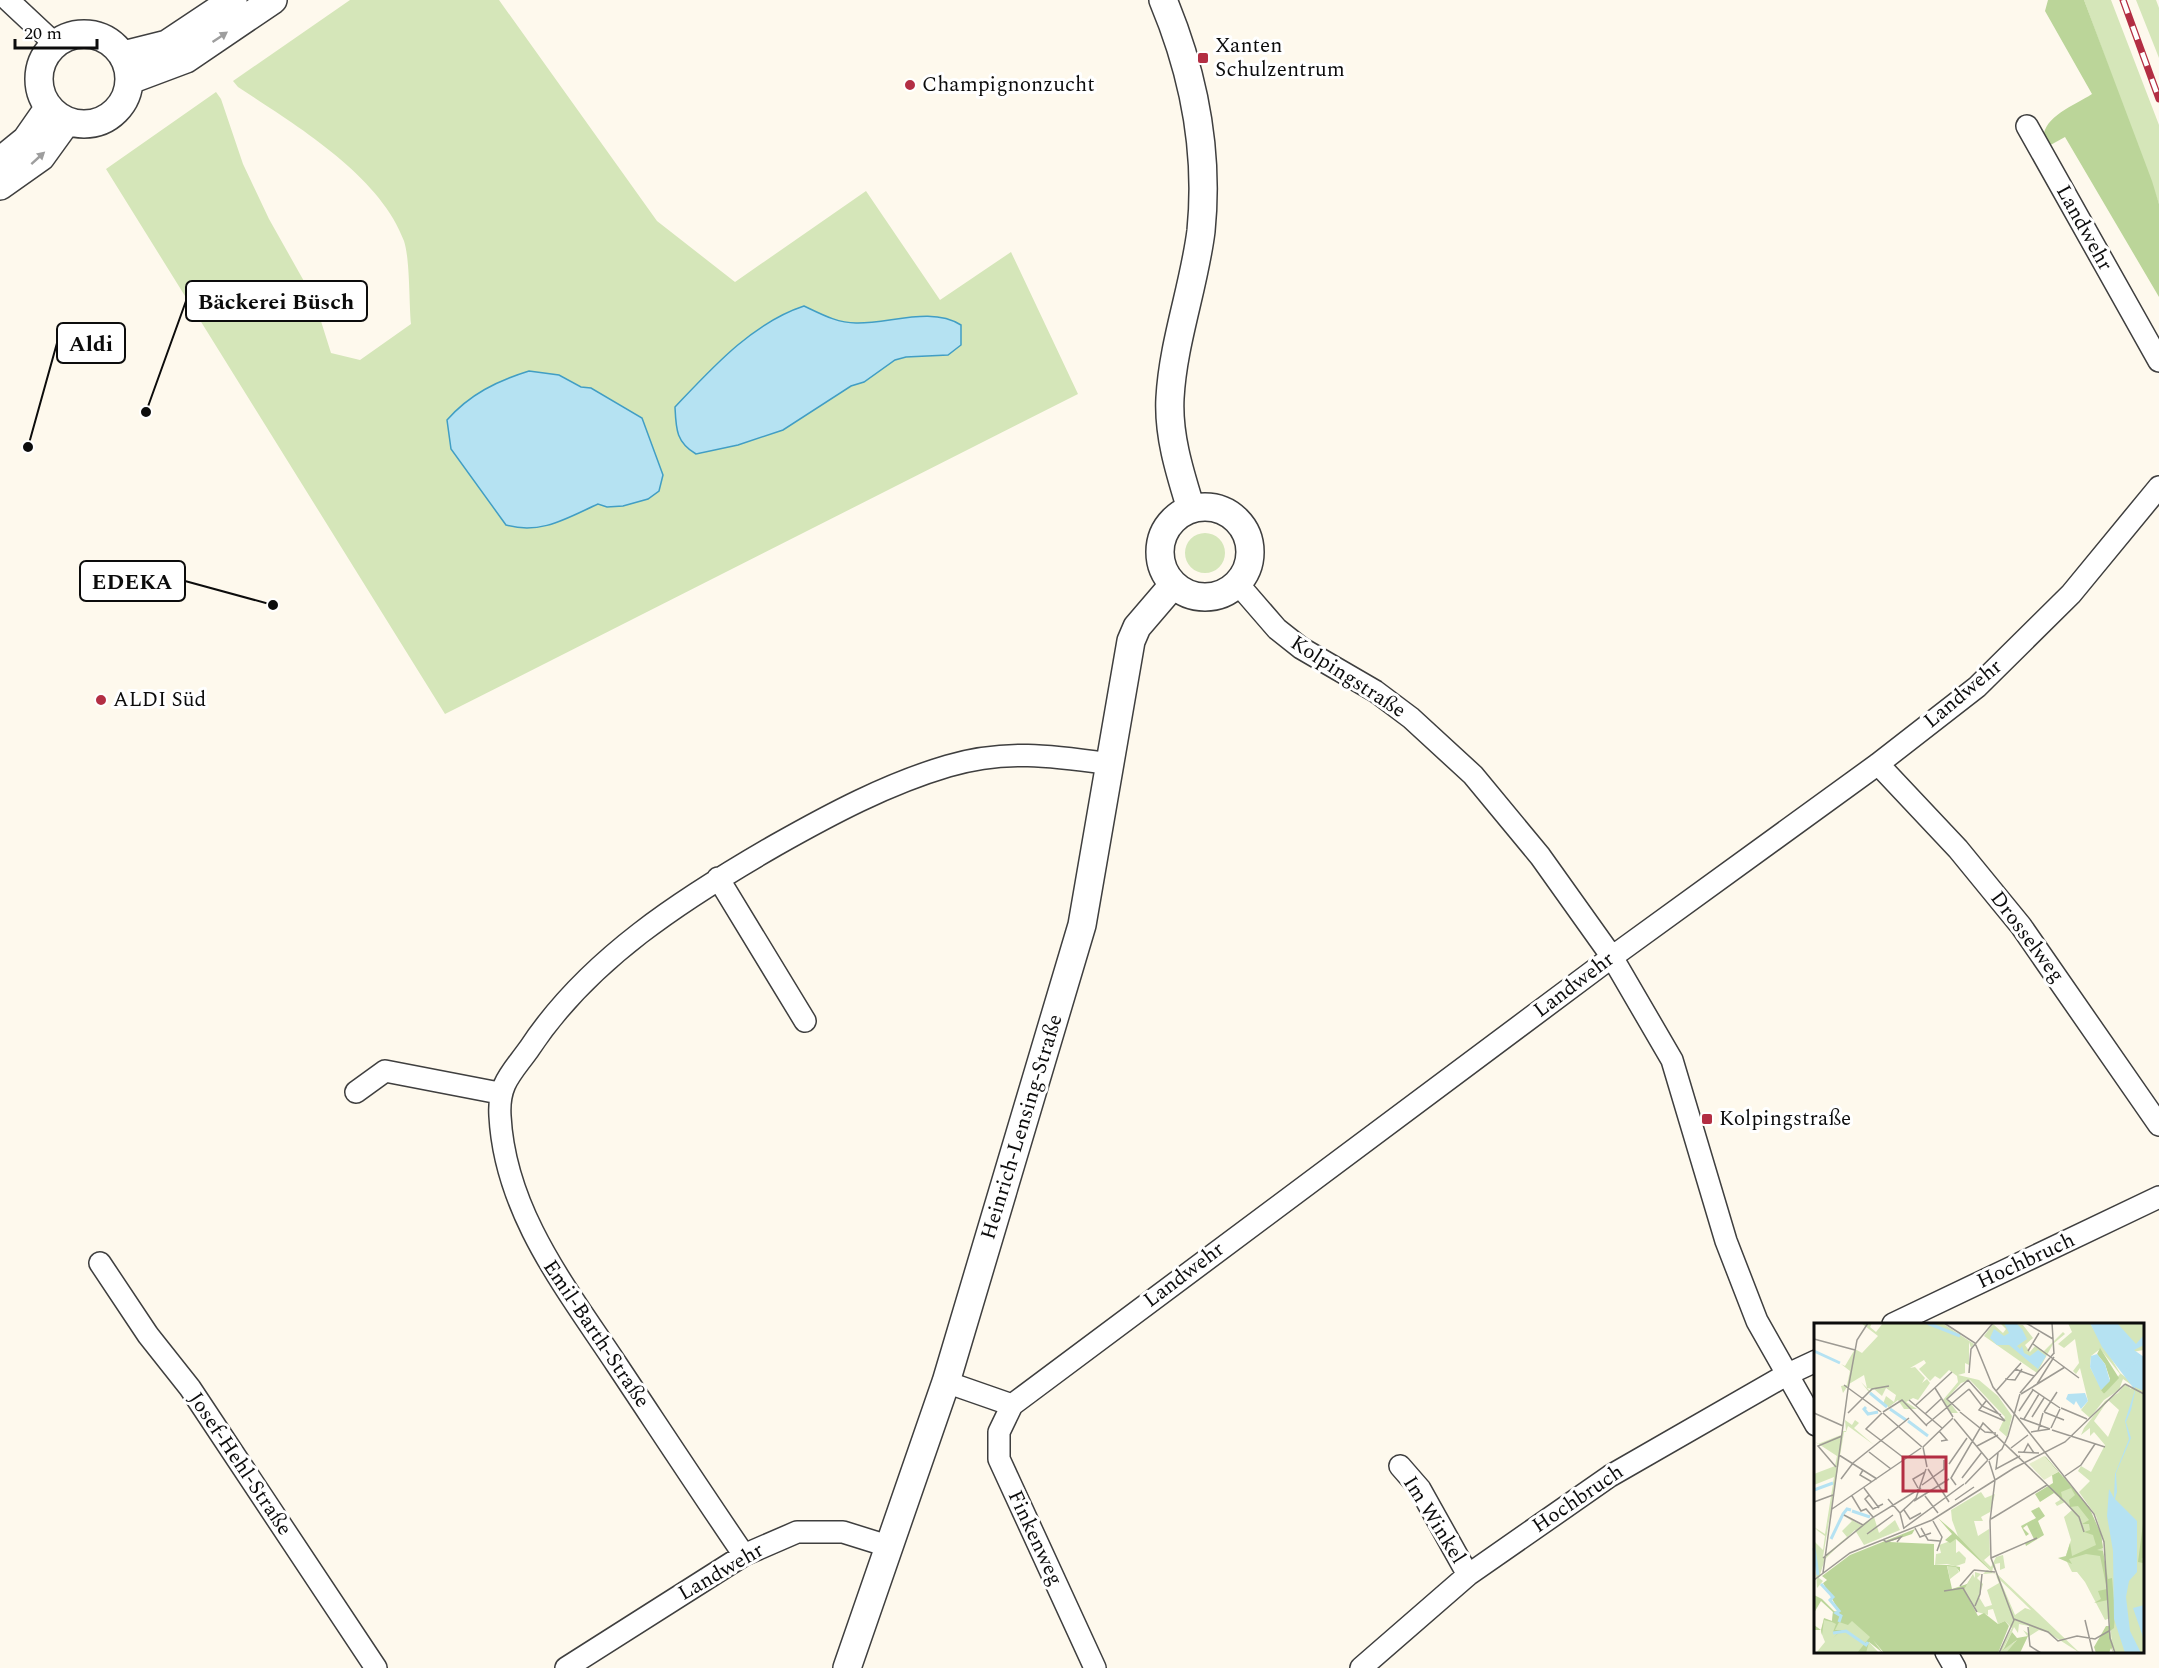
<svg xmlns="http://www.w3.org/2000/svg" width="2159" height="1668" viewBox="0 0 2159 1668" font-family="Spectral,serif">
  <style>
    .green { fill: #d5e6b9 }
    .forest { fill: #bbd599 }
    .water { fill: #b5e2f2; stroke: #419ec4; stroke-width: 1.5 }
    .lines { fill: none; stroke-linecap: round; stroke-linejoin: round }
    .minor-casing { stroke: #3f3f3f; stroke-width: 24 }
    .tertiary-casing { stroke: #3f3f3f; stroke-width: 30 }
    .minor { stroke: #fff; stroke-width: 21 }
    .tertiary { stroke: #fff; stroke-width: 27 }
    .rail-casing { stroke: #b32e43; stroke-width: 7 }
    .rail { stroke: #fff; stroke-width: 4.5; stroke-dasharray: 14; stroke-linecap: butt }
    .oneway { fill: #9e9e9e }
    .poi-dot { fill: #b32e43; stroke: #fff; stroke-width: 2 }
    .labels { text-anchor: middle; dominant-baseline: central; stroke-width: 6; stroke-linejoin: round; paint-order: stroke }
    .poi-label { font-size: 21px; fill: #0c0c0c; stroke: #fff; text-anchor: start }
    .street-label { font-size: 21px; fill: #0c0c0c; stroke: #fff }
    .inset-river { fill: none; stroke: #b5e2f2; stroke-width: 3 }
    .inset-road { fill: none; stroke: #9d9a93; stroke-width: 1.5 }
    .view { fill: #b32e43; fill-opacity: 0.15; stroke: #b32e43; stroke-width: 3 }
    .inset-edge { fill: none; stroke: #0c0c0c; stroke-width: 3 }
    .leader { fill: none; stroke: #0c0c0c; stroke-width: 2 }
    .callout-dot { fill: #0c0c0c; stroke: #fff; stroke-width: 2 }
    .callout { fill: #fff; stroke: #0c0c0c; stroke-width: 2 }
    .callout-label { font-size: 22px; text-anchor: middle; font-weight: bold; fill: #0c0c0c }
  </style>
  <rect width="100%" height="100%" fill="#fef9ed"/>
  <path class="green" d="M350,0H499L657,221L735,282L866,191L940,300L1011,252L1078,394L445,714L106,169L216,92L221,99L243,164L269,219L314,299L331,353L360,360L411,324C409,303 410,259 404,241C380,175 294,124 238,87L233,81Z
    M2084,0H2111L2159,125V204Z
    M2136,0H2156L2159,8V58Z
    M1185 553a20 20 0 1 1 40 0a20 20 0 1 1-40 0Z"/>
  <path class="forest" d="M2048,0H2084L2152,181L2159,204V297L2065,137L2045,148C2035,119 2072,107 2092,94L2045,11Z"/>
  <path class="water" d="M804,306C821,314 837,323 856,323C889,324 931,306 961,325V345L948,355L906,357L895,360L864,382L851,386L783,430L738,445L696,454C676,442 676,429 675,407C711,369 752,323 804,306Z
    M529,371L559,375L581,387L591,388L642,418L663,475L659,491L648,499L623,506L607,507L598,504C567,518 541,535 506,525L451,449L447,420C470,394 497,381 529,371Z"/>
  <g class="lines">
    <defs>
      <path id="minor" d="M8,0L55,44
        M2027,126L2159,361
        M1238,584L1277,629L1301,648L1375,691L1411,718L1473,775L1540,856L1612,957L1672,1060L1726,1241L1757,1321L1816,1425
        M1878,764L1958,849L2021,926L2159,1125
        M718,878L805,1021
        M356,1092L385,1071L499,1093
        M100,1263L148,1335L190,1388L376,1668
        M1893,1324L2159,1197
        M946,1382L1012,1405L1612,957L1878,764L1977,687L2071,594L2159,487
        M1012,1405L999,1432V1459L1095,1668
        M1400,1466L1420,1489L1468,1575
        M744,1555C701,1492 659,1428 617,1365C566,1288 505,1212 500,1116C498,1084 511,1074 529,1049C588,959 684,898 776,845C831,814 887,784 948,766C1007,749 1053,756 1111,764
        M1946,1652L1955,1668
        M566,1668L744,1555L797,1532H843L891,1547
        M1361,1668L1468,1575L1610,1476L1786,1375L1816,1361"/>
      <path id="tertiary" d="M1163,0C1194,74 1209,151 1201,231C1194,287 1173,342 1170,398C1168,436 1180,473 1191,509
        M39 79a45 45 0 1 1 90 0a45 45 0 1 1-90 0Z
        M123,55L167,44L233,0
        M130,80L186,59L273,0
        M0,161L26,140L49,107
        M0,186L41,157L67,121
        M1160 552a45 45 0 1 1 90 0a45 45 0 1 1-90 0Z
        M847,1668L946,1382L1082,925L1131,641L1137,627L1173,585"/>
    </defs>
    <use href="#minor" class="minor-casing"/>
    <use href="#tertiary" class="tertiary-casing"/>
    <use href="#minor" class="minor"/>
    <use href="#tertiary" class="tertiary"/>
    <defs>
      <path id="rail" d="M2123,0L2159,99"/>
    </defs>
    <use href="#rail" class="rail-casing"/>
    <use href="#rail" class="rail"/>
  </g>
  <defs><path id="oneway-solid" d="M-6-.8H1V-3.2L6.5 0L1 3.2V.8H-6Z" transform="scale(1.5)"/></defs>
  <g class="oneway">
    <use href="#oneway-solid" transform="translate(220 37) rotate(-34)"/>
    <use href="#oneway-solid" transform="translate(38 158) rotate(-42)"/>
  </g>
  <g class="poi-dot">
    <rect x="1197" y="52" width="12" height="12" rx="3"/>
    <circle cx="910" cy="85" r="6"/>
    <circle cx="101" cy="700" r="6"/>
    <rect x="1701" y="1113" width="12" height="12" rx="3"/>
  </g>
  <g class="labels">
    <g class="poi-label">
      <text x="1215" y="46">Xanten<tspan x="1215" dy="24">Schulzentrum</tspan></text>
      <text x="922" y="85">Champignonzucht</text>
      <text x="113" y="700">ALDI Süd</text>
      <text x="1719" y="1119">Kolpingstraße</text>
    </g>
    <g class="street-label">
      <text transform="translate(2084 228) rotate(61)">Landwehr</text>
      <text transform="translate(1348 677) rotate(33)">Kolpingstraße</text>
      <text transform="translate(1963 694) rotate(-40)">Landwehr</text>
      <text transform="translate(2027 937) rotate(53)">Drosselweg</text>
      <text transform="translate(1574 985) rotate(-37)">Landwehr</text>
      <text transform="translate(1022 1127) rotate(-73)">Heinrich-Lensing-Straße</text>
      <text transform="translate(2026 1261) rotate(-25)">Hochbruch</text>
      <text transform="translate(1184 1275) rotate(-37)">Landwehr</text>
      <text transform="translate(596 1334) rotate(56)">Emil-Barth-Straße</text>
      <text transform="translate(240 1464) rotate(56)">Josef-Hehl-Straße</text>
      <text transform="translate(1578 1499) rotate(-34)">Hochbruch</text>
      <text transform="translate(1434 1520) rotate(58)">Im Winkel</text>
      <text transform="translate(1035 1538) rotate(65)">Finkenweg</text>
      <text transform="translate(721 1572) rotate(-30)">Landwehr</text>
    </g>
  </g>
  <g transform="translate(1814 1323)">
    <rect width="330" height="330" fill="#fef9ed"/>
    <path d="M47,0H58L56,4L62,9L69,0H128L160,21L157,25L155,19V42L151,40V50L144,52L165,57L184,73L198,93L193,114L185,107L191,94L156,57L147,60L133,76L144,90H137L129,77L144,59L143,53L135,47L126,56L121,53L116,58L105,46L112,40L110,37L96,45L101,44L111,55L108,60L113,56L116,60L104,77L99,75L92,79L103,86H90L84,77L75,84L92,98L54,68L47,59L56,68L58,66L53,65L50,52L35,61L29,70L27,63L33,62L36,48L27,41L31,43L41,26L48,30L64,13ZM72,65L82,72L80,79L72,73L69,81L56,69L60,66L68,73ZM186,0L209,2L219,15L211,22L216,29L221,23L230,28L249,9L251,11L239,21L223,50L170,13L179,1L189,10L192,6ZM254,0H276L306,50L314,56L318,52L330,62V330H301L298,323L290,219L282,193L265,169L276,158L264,148L267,143L277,149L291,122L280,109L276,113V105L267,112L270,105L291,78L304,70L311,61L317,66L319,63L309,56L305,67L290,77L276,95L267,87L274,78L266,45L262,51L259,48L265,40L261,16L250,25L244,21L258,9ZM286,26L306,51L290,71L276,44L277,33ZM294,77L305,87L294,114L280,98ZM301,0H330V27L318,29ZM31,97L38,102L41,97L45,100L40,105L60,122L34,103L32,109H30L9,234L33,214L28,208L38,198L29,192L47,202L60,194L65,210L81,197L86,207L50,222L41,207L11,236L5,255L9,258L3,265L0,218L9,227L11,213L4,208L0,204L11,211L19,161L0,167L19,160L20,154L0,162V151L21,143L23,133L0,118L4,121L27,112L29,108H32ZM250,153L287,209L296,295L291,297L271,259L263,249H258L251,235L257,217L250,194L258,187L251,179L243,183L241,180L246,177L241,161ZM167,169L171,175L181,171L176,189L167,194L169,198H160L164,213L175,206L176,232L170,237L177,244L182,234L189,232L191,245L186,247V240L181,241L182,249L179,244L178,250H180L181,251L183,254L182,250L266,330L233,309L225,307L214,314L209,307L215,311V303L205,301L204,310L200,304L198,309L189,326L204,317L200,323L192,330H184L198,305L191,298L184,301L179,286L174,287V292L163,289L150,267L159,251L161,255V249L167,251L163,255L169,261L165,274L171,284L178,282L173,267L185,260L181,250L169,251L173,247L178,249L145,216L138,197L137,187ZM186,257L214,284L217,287L211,285L201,292ZM142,216V230L145,228L152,235L151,240L142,243L145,249L136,256L133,242L141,243L133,241L121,242L122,231L127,230L125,222ZM9,260L19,274V275L16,277L25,288L23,289L34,290L57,314L54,318L65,330H2L11,319L7,309L10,296L18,298L19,288H25L16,277L19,274Z" fill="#d5e6b9" fill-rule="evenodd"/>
    <path d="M286,25L305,55L290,71L287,67L296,56L291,41L283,31ZM230,133L232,134L275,184L287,211L289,225L283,227L289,228L294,256L298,255L301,289L300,305L296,308L299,330L297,325L295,330H282L280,324L292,303H296L294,277L280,280L287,276L284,268L293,266L286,233L272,231L255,236L258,241L244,235L252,233L256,220L258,233L282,222L279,212L270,209L276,207L275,201H268L275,197L264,183L256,184L255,177L261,172L257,165L247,169L249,178L240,170L226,179L221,171L239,160L238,152L244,149ZM225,184L231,193L224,198L230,212L212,223L211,220L220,216L213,202L209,205L215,211L212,213L207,203L222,195L217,188ZM330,193V235L327,236L330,237V249L329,240L324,239ZM124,195L139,208L178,249L142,216L136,220L131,217L138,211ZM101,206L98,211L75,219L120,221V242H133L146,244V249L142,244L133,243L138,266L153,261L161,248L150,267L164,293L170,290L184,301L191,298L195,303L184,330H70L59,317L69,330L55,319L52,330H43L56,314L38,298L34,302L25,299L21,307H28L19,315L25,309H19L22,301L18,299L10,297L8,312L7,307H0V302L7,307L10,295L18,298L19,289L7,278L0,290V272L8,276L22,290L25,288L9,260L4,264L13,257L8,253L36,232ZM198,309L203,315L214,313L206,330H192L203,317L189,327Z" fill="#bbd599"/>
    <path d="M230,133L244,149L230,157L215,141Z" fill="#e5edca"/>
    <path d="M190,0H202L208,6L213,16L203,23L206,26L208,23L210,30L216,33L224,27L232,33L224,46L195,22H183L176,15L180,6L190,13L195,10ZM276,0H303L322,21L330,12V22L320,27L330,34V68L321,64V69L317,87L312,99L317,115L302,150L303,169L301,176L323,198V249L315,258L312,274L316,308L327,330H311L300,296L299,228L293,193L295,166L300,175L301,151L315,116L311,98L321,67L288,24ZM283,31L291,41L296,58L287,67L276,44L277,33ZM271,70L274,78L267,86L262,78L260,82L252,76L254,71ZM330,282V317L319,285Z" fill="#b5e2f2"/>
    <path class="inset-river" d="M113,0L146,13M0,28L26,40M310,51L326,32M56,70L73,84M52,84L50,86L54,91L64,89M76,86L92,97M94,98L114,113M0,167L19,160M38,188L56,194M17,216L29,191L33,186L37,187M0,225L4,252M7,261L19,274L16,277L25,288L22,290L27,293L25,299M19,310L32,308L52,322L54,319"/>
    <path class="inset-road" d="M130,0L161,20L179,64L280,191L290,219L296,315L301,330M212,0L239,16M238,0L240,31M0,16L41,27M219,21L265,55M214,28L225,10M201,46L220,53M155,50L157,26L179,0M191,56L201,57L208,46M154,57L191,98M223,61L240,34M311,61L330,71M30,62L67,89M121,65L139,94M155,66L168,83L187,92M218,66L246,85M182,68L207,40M206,70L240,30M207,71L251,44M95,77L128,105M172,78L165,87L191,98M102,82L138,49M247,85L273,96M146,88L133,76L154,57M205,88L219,67M69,89L88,77L113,103M146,89L171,109L182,110M230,89L243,69M230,89L250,97M0,90L29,103M34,90L58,66L75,63M68,90L52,106L90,135M69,90L108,124M111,91L127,76M218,94L230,75M206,95L236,106M140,96L174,137M210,96L225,71M112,102L155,66M237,105L246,86M238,107L291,124M125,108L133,117L127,118M224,108L229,90M217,109L236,106M163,123L184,112M109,124L139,95M109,124L113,144M197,125L214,112M55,129L77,146M204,129L225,130M210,129L214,121L220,130M184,130L182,146L206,133M25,132L63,156M175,137L188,126L194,113L206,71M175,138L181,157M135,141L153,115M22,144L4,123L28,113M114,146L135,179M49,147L46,152L58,159M251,153L267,142L281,121M148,155L168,129M27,156L39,140L95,95M181,157L176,198L177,235L200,297L185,330M151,161L174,137M108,162L130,146V137M142,162L137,155L169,100L251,179L265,194L270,209M50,165L65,185M104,165L99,156L111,149M55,172L51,176L59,186L69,181M38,173L47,188L52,186L59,194M111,173L124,190M74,176L86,190M141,177L160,164M100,178L135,156M0,179L19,172M18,186L107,125M90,187L96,196L107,190M30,192L49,202M177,196L233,162M119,198L128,214L123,228M90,205L150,161M101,205L106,214L117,210M107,205L114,217L126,218M90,206L86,190L102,175L112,146M53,211L79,192M69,216L72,219L87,214L83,219M9,235L58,195L107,165M177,235L223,215M160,247L181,249M9,250L34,66L43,17L54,0M0,257L36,230L118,197L200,145L251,119L311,61M146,263L160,247M130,268L149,265L163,289M161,283L166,271L168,251M200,296L234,309L244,318L263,313L281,316L295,308M271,297L279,330M214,304L216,323L227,330"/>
    <path class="view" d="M89,134H132V168H89Z"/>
    <rect width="330" height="330" class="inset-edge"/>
  </g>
  <path class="leader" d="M146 412L186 301M28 447L57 343M273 605L185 581"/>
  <g class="callout-dot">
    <circle cx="146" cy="412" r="6"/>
    <circle cx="28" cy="447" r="6"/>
    <circle cx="273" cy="605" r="6"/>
  </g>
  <g class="callout">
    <rect x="186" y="281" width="181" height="40" rx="6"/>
    <rect x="57" y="323" width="68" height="40" rx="6"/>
    <rect x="80" y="561" width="105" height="40" rx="6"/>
  </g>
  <g class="callout-label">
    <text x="276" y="309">Bäckerei Büsch</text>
    <text x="91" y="351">Aldi</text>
    <text x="132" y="589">EDEKA</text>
  </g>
  <path d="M15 39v9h82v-9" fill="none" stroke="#0c0c0c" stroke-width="3"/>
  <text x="24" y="39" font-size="18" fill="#0c0c0c" stroke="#ffffff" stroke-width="4.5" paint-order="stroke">20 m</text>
</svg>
